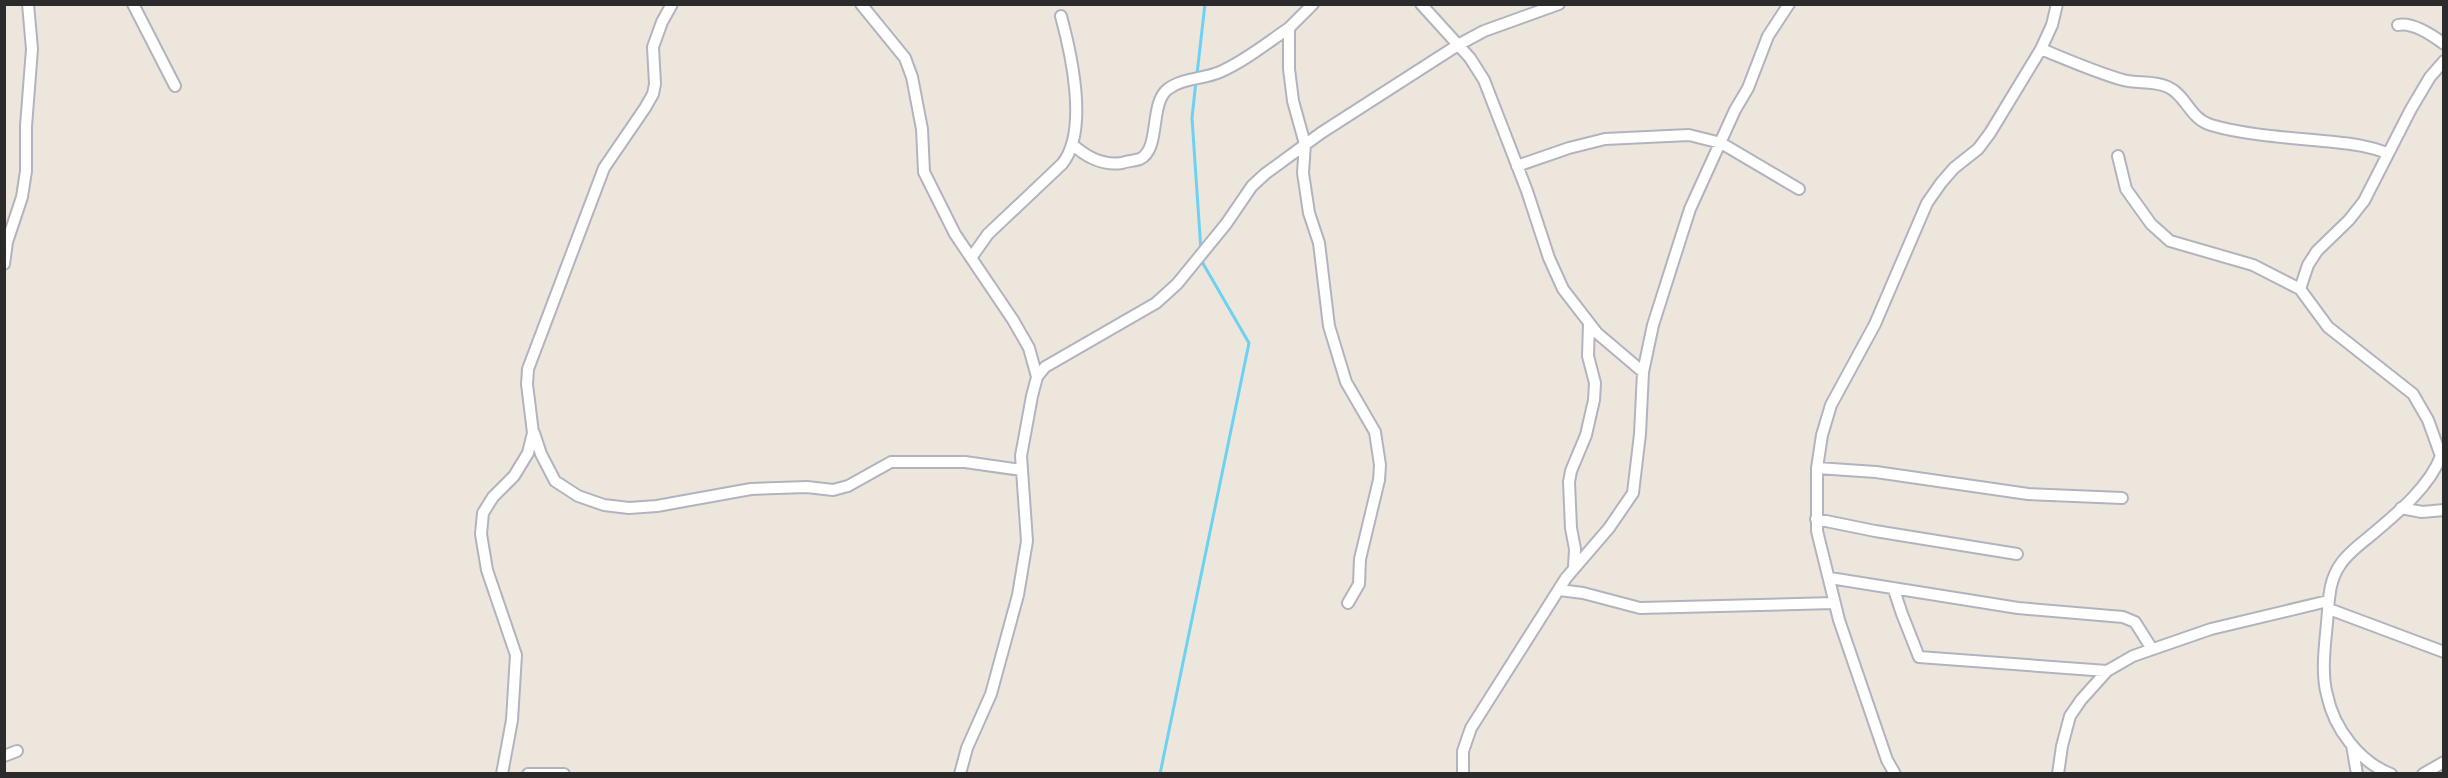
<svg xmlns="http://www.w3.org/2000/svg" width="2448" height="778" viewBox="0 0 2448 778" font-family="'Golos Text',sans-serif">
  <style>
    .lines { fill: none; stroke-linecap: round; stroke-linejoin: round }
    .stream { stroke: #6cd2f3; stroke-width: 3 }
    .minor-casing { stroke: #b1b4bf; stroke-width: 14 }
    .minor { stroke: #fff; stroke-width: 10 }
  </style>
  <rect width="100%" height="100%" fill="#ede6dd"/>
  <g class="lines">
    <path class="stream" d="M1197,74L1205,4
      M1196,81L1192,118L1201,251
      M1160,774L1249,343L1201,260"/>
    <defs>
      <path id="minor" d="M133,4L175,86
        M861,4L905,58L912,77L922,129L924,172L955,234L1013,320L1029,348L1037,377
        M1313,4L1289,28V69L1293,101L1305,144L1303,173L1309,213L1319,243L1329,326L1346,382L1375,432L1380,465L1379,480L1360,559L1359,584L1348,603
        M1421,4L1470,58L1484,80L1527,191L1549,258L1563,289L1597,333L1643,372
        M2398,25C2413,22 2432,35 2444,44
        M2041,49C2068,60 2095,72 2123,80C2137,84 2153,80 2168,87C2186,95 2190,119 2211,125C2248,136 2296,138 2334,142C2353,144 2369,146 2387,153
        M1072,144C1085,156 1103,166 1122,163C1127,161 1134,161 1140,159C1161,149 1149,103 1168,89C1182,78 1204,79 1220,72C1245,61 1267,43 1289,28
        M2118,156L2126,189L2151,224L2170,241L2253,265L2300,289
        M1517,166L1569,148L1605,139L1689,135L1721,143L1799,189
        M971,258L988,234L1062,164C1089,131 1071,53 1061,16
        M4,264L7,242L22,197L26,171V126L32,49L28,4
        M534,433L541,454L555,481L578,496L604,505L629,508L657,506L751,489L807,487L833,490L848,486L891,462H965L1021,470
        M1817,468L1876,472L2028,494L2122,498
        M2401,508L2422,512L2444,510
        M1816,519L1875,531L2017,554
        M1574,567L1575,549L1571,528L1569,482L1571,471L1586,435L1594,400L1595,383L1588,356L1589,324
        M1830,578L2018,608L2123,617L2135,622L2152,649
        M1559,590L1583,593L1640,608L1834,603
        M1894,590L1902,614L1919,657L2107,671
        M2329,609L2444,652
        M2352,745L2357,774
        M4,756L17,751
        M502,774L512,720L516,655L487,570L481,534L483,513L493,497L514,476L528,453L533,433L527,384L528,369L604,168L645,108L653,94L655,84L653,47L662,22L672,4
        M528,774H564
        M960,774L967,748L991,694L1018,595L1027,541L1021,456L1032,396L1037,377L1045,367L1156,303L1177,284L1226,224L1252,186L1265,174L1321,133L1458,45L1484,31L1559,4
        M1463,774V751L1471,728L1566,578L1609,528L1633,493L1640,434L1643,372L1653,325L1681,237L1690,209L1735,110L1748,88L1768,36L1789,4
        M1895,774L1887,760L1839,620L1817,531V468L1822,435L1831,405L1875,324L1927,203L1941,183L1954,168L1978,149L1990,133L2041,49L2052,25L2057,4
        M2058,774L2062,746L2070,716L2081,700L2107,671L2133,656L2211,629L2328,601
        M2391,774C2359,762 2334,728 2327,695C2321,673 2325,645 2327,623C2329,603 2328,582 2340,565C2347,554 2359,545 2369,537C2395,515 2429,488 2441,456L2428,420L2413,394L2328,327L2300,289L2308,265L2317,251L2349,220L2364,201L2411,109L2430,77L2444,61
        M2423,774L2444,762"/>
    </defs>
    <use href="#minor" class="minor-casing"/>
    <use href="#minor" class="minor"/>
  </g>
  <rect width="2448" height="778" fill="none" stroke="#2b2b2b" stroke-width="12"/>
</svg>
